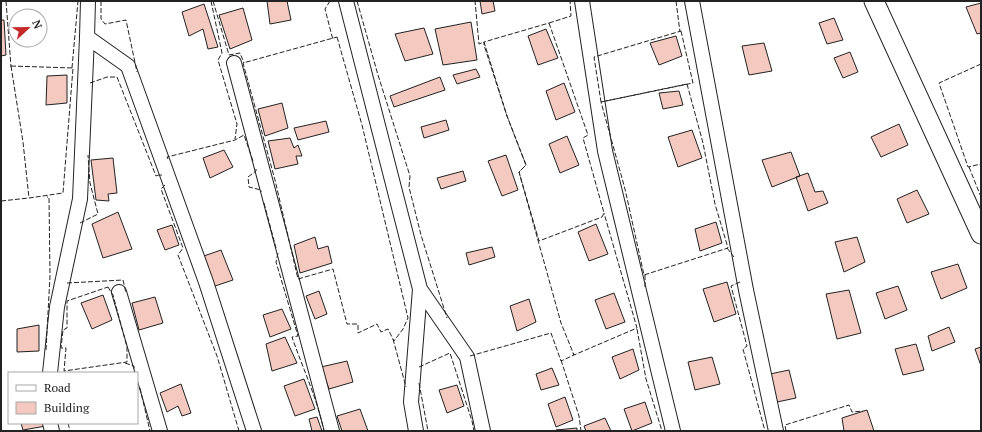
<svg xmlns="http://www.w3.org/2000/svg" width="982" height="432" viewBox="0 0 982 432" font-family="'PT Serif',serif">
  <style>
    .building { fill: #f3c9c0; stroke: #222 }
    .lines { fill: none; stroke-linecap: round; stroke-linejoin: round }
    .street-casing { stroke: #222; stroke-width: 16 }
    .secondary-casing { stroke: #222; stroke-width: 21 }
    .street { stroke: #fff; stroke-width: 14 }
    .secondary { stroke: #fff; stroke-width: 19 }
    .fence { stroke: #222; stroke-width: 1; stroke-dasharray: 5 2; stroke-linecap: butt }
  </style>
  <rect width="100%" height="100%" fill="#fff"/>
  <path class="building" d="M267,1H287L291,20L270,24Z
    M480,1H493L495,11L482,14Z
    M981,3V33L977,34L966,7Z
    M204,4L218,47L208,49L203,29L189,36L182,12Z
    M243,8L252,40L230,49L219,15Z
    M834,18L843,40L827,44L819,23Z
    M1,20H4L6,55L1,56Z
    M471,22L477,60L443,65L435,29Z
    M424,28L433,54L405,61L395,34Z
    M546,29L558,58L538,65L528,36Z
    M676,36L682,56L659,65L650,43Z
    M764,43L772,71L749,75L742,46Z
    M850,52L858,72L843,78L834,58Z
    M476,69L480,77L457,84L453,75Z
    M67,75V103L46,105L47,76Z
    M440,77L445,90L394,107L390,96Z
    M564,83L575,112L556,120L546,91Z
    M679,91L683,105L663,109L659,93Z
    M282,103L288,128L265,136L258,109Z
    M446,120L449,130L424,138L421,127Z
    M326,121L329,132L298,140L294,128Z
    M899,124L908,145L881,157L871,137Z
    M692,130L702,158L678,167L668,137Z
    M567,136L579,165L560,173L549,144Z
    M290,138L294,148L298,145L302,156H296L298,164L275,169L268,141Z
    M224,150L233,167L210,178L203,158Z
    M791,152L800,176L772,187L762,160Z
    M506,155L518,190L502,196L488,161Z
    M113,158L117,193L108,194L109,201L96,200L91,160Z
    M463,171L466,181L441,189L437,178Z
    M808,173L815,192L823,191L828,203L808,211L796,177Z
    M917,190L929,214L907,223L897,199Z
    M118,212L132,249L103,258L92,224Z
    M716,222L722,243L700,251L695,229Z
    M596,224L608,254L589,261L578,232Z
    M172,225L179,245L165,250L157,230Z
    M315,237L318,249L328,246L332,263L300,273L294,245Z
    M857,237L865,262L844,272L835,242Z
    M492,247L495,257L469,265L466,253Z
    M221,250L233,280L212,287L201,257Z
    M958,264L967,288L941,299L931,272Z
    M727,282L736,314L714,322L703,289Z
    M898,286L907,310L885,319L876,293Z
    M849,290L861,333L837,339L826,294Z
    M319,291L327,314L315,319L306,296Z
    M614,293L625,322L606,329L595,300Z
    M103,295L112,320L92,329L81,303Z
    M155,297L163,323L139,330L132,303Z
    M529,299L536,322L517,331L510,306Z
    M282,309L291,329L270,337L263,315Z
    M39,325V351L17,352V329Z
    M949,327L955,342L932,351L928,336Z
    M285,337L297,363L272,371L266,344Z
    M916,344L924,370L903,375L895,349Z
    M981,347V366L975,349Z
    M633,349L639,370L620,379L612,357Z
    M712,357L720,384L695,390L688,362Z
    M347,361L353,382L329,389L321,367Z
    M552,368L559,385L541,390L536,374Z
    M789,370L796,398L777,402L770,374Z
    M304,379L315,409L295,416L284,386Z
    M181,384L191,413L182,416L178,406L167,412L160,393Z
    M457,385L464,406L447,413L439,390Z
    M565,397L573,420L556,427L548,404Z
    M645,402L652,423L632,431L624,409Z
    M360,409L368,431H342L337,416Z
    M867,410L874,431H844L842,418Z
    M317,417L322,431H312L309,419Z
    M605,418L611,431H586L584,426Z
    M21,423H46V426L23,430Z
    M577,428V431L556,430Z"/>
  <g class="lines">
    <defs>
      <path id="street" d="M88,1L87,37L128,66L206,282L254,431
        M346,1L420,289L411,402L416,431
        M582,1L605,151L673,431
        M692,1L746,290L776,431
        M234,63L332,431
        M420,289L467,357L483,431
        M119,292L160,431
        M50,373L57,307L80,199L87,37
        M50,423L52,431"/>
      <path id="secondary" d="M874,1L981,234"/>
    </defs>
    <use href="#street" class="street-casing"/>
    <use href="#secondary" class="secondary-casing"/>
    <use href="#street" class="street"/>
    <use href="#secondary" class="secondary"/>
    <path class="fence" d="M6,1L11,67
      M101,1V19L105,24L126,20L137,72
      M211,1L222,53L218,60L237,124L235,139
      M213,1L229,55L240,53L244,63
      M330,1L325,9L333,40
      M357,1L378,75L410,176L409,187L421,235L447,318
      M676,1L680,32
      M549,23L588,135L583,138L604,213L602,217L539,241L519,172L526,165L507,116L484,45V42Z
      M549,23L571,16L570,1
      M681,31L693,83L601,102L594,57Z
      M337,37L362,125L408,318L403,329L394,341L388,329L381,332L377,324L358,333V324H347L333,269L298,279L275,180L243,63Z
      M981,64L939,83L968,167L981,164
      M11,66L73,68L63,193L29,198L23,142Z
      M72,68L78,1
      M90,83L107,77H117L156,176L161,174V176
      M687,84L703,143L715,204L728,248L644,275L625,189L601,102Z
      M168,159L167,157L235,140L244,135L253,161
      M969,167L981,197
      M256,169V171L248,177L249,187L261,190V192
      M165,185L161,189L183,248L178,255L217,356L239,431
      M1,201L29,198
      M264,203L276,248
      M80,223L98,214L90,183L88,155
      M727,248L734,257
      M278,253L276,262L298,336L292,337C303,369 317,398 324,431
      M645,275V288
      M740,282L731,286L747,346L743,349L765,431
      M67,283L123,280L126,293
      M108,287L113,295L127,347V362L64,371L66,348H61L63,330L67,328V301Z
      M637,329L646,379L662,431
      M393,339L406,387
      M46,350L50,276L49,197H47
      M573,353L574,355L637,328L604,213
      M470,356L551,333L561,361L574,355L561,323L519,172L526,165L507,116L484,42L479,44L475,1
      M561,360L579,416L581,431
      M125,363L134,366V369
      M419,367L450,353L472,421L474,431
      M419,383L428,431
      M140,388L150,431
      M68,423L70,431
      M786,431L785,425L849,405L852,412L863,411"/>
  </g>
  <rect width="982" height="432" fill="none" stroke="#222222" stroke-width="4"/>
  <rect x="8" y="372" width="130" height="52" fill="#ffffff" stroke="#a7a7a7"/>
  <rect x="16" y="385" width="20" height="6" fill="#ffffff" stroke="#a7a7a7"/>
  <text x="44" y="392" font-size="12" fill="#222222">Road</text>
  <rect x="16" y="402" width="20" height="12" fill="#f3c9c0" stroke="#a7a7a7"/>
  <text x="44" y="412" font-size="12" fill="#222222">Building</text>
  <g transform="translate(28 28) rotate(68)"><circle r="19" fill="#ffffff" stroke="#a7a7a7"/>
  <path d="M0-3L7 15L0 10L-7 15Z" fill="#c62828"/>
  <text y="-6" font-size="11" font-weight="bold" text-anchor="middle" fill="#222222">N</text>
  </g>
</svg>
